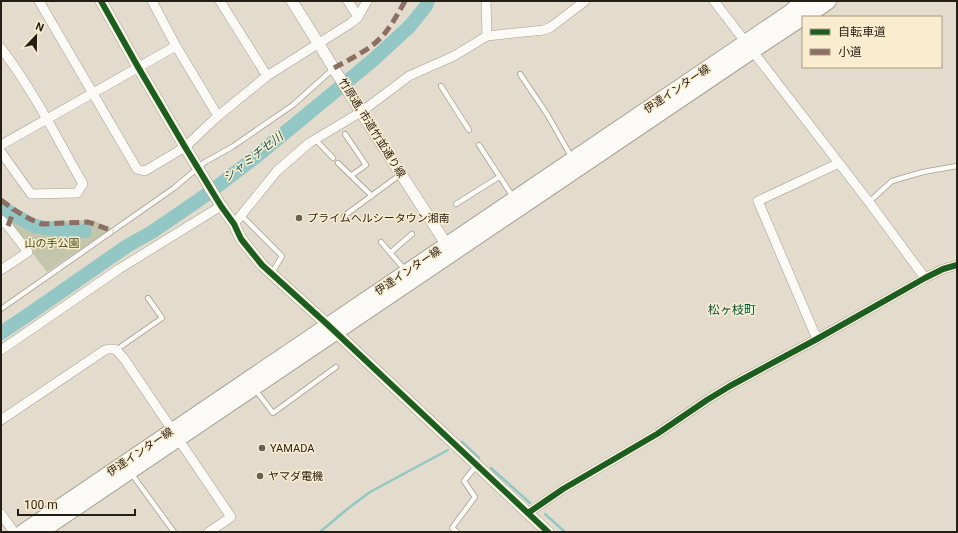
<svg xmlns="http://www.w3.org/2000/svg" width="958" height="533" viewBox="0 0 958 533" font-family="Roboto,'Noto Sans JP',sans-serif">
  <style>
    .green { fill: #c4c6ac }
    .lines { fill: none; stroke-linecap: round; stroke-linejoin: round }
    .stream { stroke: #92c7c6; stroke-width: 2.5 }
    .river { stroke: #92c7c6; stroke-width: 14 }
    .service-casing { stroke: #a6a094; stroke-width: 6 }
    .minor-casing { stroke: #a6a094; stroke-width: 10 }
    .tertiary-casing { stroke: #a6a094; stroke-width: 12 }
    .primary-casing { stroke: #a6a094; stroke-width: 16 }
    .motorway-casing { stroke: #a6a094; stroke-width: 18 }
    .service { stroke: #fbfaf7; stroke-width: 4.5 }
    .minor { stroke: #fbfaf7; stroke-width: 9 }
    .tertiary { stroke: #fbfaf7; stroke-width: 11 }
    .primary { stroke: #fbfaf7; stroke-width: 14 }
    .motorway { stroke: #fbfaf7; stroke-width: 16 }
    .quiet { stroke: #8d6e63; stroke-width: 5; stroke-dasharray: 10 5; stroke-linecap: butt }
    .cycleway-casing { stroke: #faeccf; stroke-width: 8 }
    .cycleway { stroke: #1b5e20; stroke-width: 6 }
    .poi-dot { fill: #676154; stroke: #faeccf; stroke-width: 1.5 }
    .labels { text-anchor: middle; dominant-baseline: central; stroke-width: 3; stroke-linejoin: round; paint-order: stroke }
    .street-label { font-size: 11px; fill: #241f14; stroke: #faeccf }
    .poi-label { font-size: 11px; fill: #241f14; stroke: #faeccf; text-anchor: start }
    .park-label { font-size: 11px; fill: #425013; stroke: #faeccf }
    .water-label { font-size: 12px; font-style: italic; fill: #12565a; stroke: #faeccf }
    .neighbourhood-label { font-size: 12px; fill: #00543f; stroke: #faeccf }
  </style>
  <rect width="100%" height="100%" fill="#e3dccc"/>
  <path class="green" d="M14,208L35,219L46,221L93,220L111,229L47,272L7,220Z"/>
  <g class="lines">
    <path class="stream" d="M462,442L479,458
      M491,468L530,503
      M545,514L565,532
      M320,532L346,510L370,492L448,450"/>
    <path class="river" d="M1,207L34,226L52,229H60L68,231H85
      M1,333L35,310L127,246L152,232L206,195L253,159L373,60L410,26L426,6L428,1"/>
    <defs>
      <path id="service" d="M520,74L547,114L572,158
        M441,86L469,130
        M345,134L366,165L352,175
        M315,139L333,158
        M479,145L513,197
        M338,163L372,196
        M869,202L892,181L923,172L957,166
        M456,204L499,177
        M241,215L282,256L272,273
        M344,216L401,174
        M381,242L405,270
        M390,253L412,234
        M1,309L174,188L205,162L232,147L293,105L333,69
        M116,350L162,318L148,298
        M255,389L273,413L336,367
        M131,473L174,532
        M457,532L452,528L475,497L464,481L477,465"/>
      <path id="minor" d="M39,1L137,169L145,171L185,147L218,116
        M152,1L176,46L218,116L267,76
        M220,1L267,76L351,23L358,17L367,1
        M348,1L358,17
        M486,1L487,36
        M714,1L869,202L925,278
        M1,48C33,90 57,138 83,184L77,193L31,194L1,152
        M1,145L176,46
        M1,220L8,226L28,252L1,270
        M234,224L277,171L309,143L361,112L409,76L454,56L487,36L544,30L551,27L585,1
        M817,339L758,201L839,163
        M1,350L119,269L221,206
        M1,420L105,350C115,347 116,350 123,357L231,517L209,532
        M528,513L563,489L657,434L707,400L730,386L817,339L925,278L943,269L957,265
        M1,514L14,532"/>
      <path id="tertiary" d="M101,1L138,67L185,147L221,206L234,224L241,239L262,265L328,325L548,532
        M292,1L361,112L450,250"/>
      <path id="primary" d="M22,532L794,9
        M41,532L753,51L800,20"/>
      <path id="motorway" d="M794,9L813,1
        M805,17L828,1"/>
    </defs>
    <use href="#service" class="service-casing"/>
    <use href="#minor" class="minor-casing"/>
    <use href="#tertiary" class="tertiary-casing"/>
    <use href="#primary" class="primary-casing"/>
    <use href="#motorway" class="motorway-casing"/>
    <use href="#service" class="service"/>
    <use href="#minor" class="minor"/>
    <use href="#tertiary" class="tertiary"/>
    <use href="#primary" class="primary"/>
    <use href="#motorway" class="motorway"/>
    <path class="quiet" d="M334,68C352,58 372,49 385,33C393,23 399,12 405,1
      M1,200C14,210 27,219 42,224L88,222L113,231
      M8,226L14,210"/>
    <defs>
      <path id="cycleway" d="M101,1L138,67L185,147L221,206L234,224L241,239L262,265L328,325L548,532
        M528,513L563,489L657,434L707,400L730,386L817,339L925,278L943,269L957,265"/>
    </defs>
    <use href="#cycleway" class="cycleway-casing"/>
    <use href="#cycleway" class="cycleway"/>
  </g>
  <g class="poi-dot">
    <circle cx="299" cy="218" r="4"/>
    <circle cx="262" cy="448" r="4"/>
    <circle cx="260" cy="476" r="4"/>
  </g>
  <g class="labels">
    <g class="street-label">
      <text transform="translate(677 89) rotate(-34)">伊達インター線</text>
      <text transform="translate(372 128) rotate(58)">竹原通, 市道竹並通り線</text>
      <text transform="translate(408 271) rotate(-34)">伊達インター線</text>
      <text transform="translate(140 452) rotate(-34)">伊達インター線</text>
    </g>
    <g class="poi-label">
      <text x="307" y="218">プライムヘルシータウン湘南</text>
      <text x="270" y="448">YAMADA</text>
      <text x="268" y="476">ヤマダ電機</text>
    </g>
    <g class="park-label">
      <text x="52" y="243">山の手公園</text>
    </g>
    <g class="water-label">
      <text transform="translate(253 157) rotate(-38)">シャミチセ川</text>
    </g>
    <g class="neighbourhood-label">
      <text x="732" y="310">松ヶ枝町</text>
    </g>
  </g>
  <rect width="958" height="533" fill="none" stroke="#241f14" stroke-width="4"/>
  <rect x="802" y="16" width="140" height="52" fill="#faeccf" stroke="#a49a84"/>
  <rect x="810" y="29" width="20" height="6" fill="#1b5e20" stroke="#a49a84"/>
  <text x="838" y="36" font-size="12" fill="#241f14">自転車道</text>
  <rect x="810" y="49" width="20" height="6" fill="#8d6e63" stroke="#a49a84"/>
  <text x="838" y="56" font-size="12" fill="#241f14">小道</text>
  <g transform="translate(36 36) rotate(22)" stroke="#faeccf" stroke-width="3" paint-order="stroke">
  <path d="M0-3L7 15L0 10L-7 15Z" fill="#241f14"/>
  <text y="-6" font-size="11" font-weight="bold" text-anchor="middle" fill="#241f14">N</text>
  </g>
  <path d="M18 509v6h117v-6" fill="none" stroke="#241f14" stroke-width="2"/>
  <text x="24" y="509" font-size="12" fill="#241f14" stroke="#faeccf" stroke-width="3" paint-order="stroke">100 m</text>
</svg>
